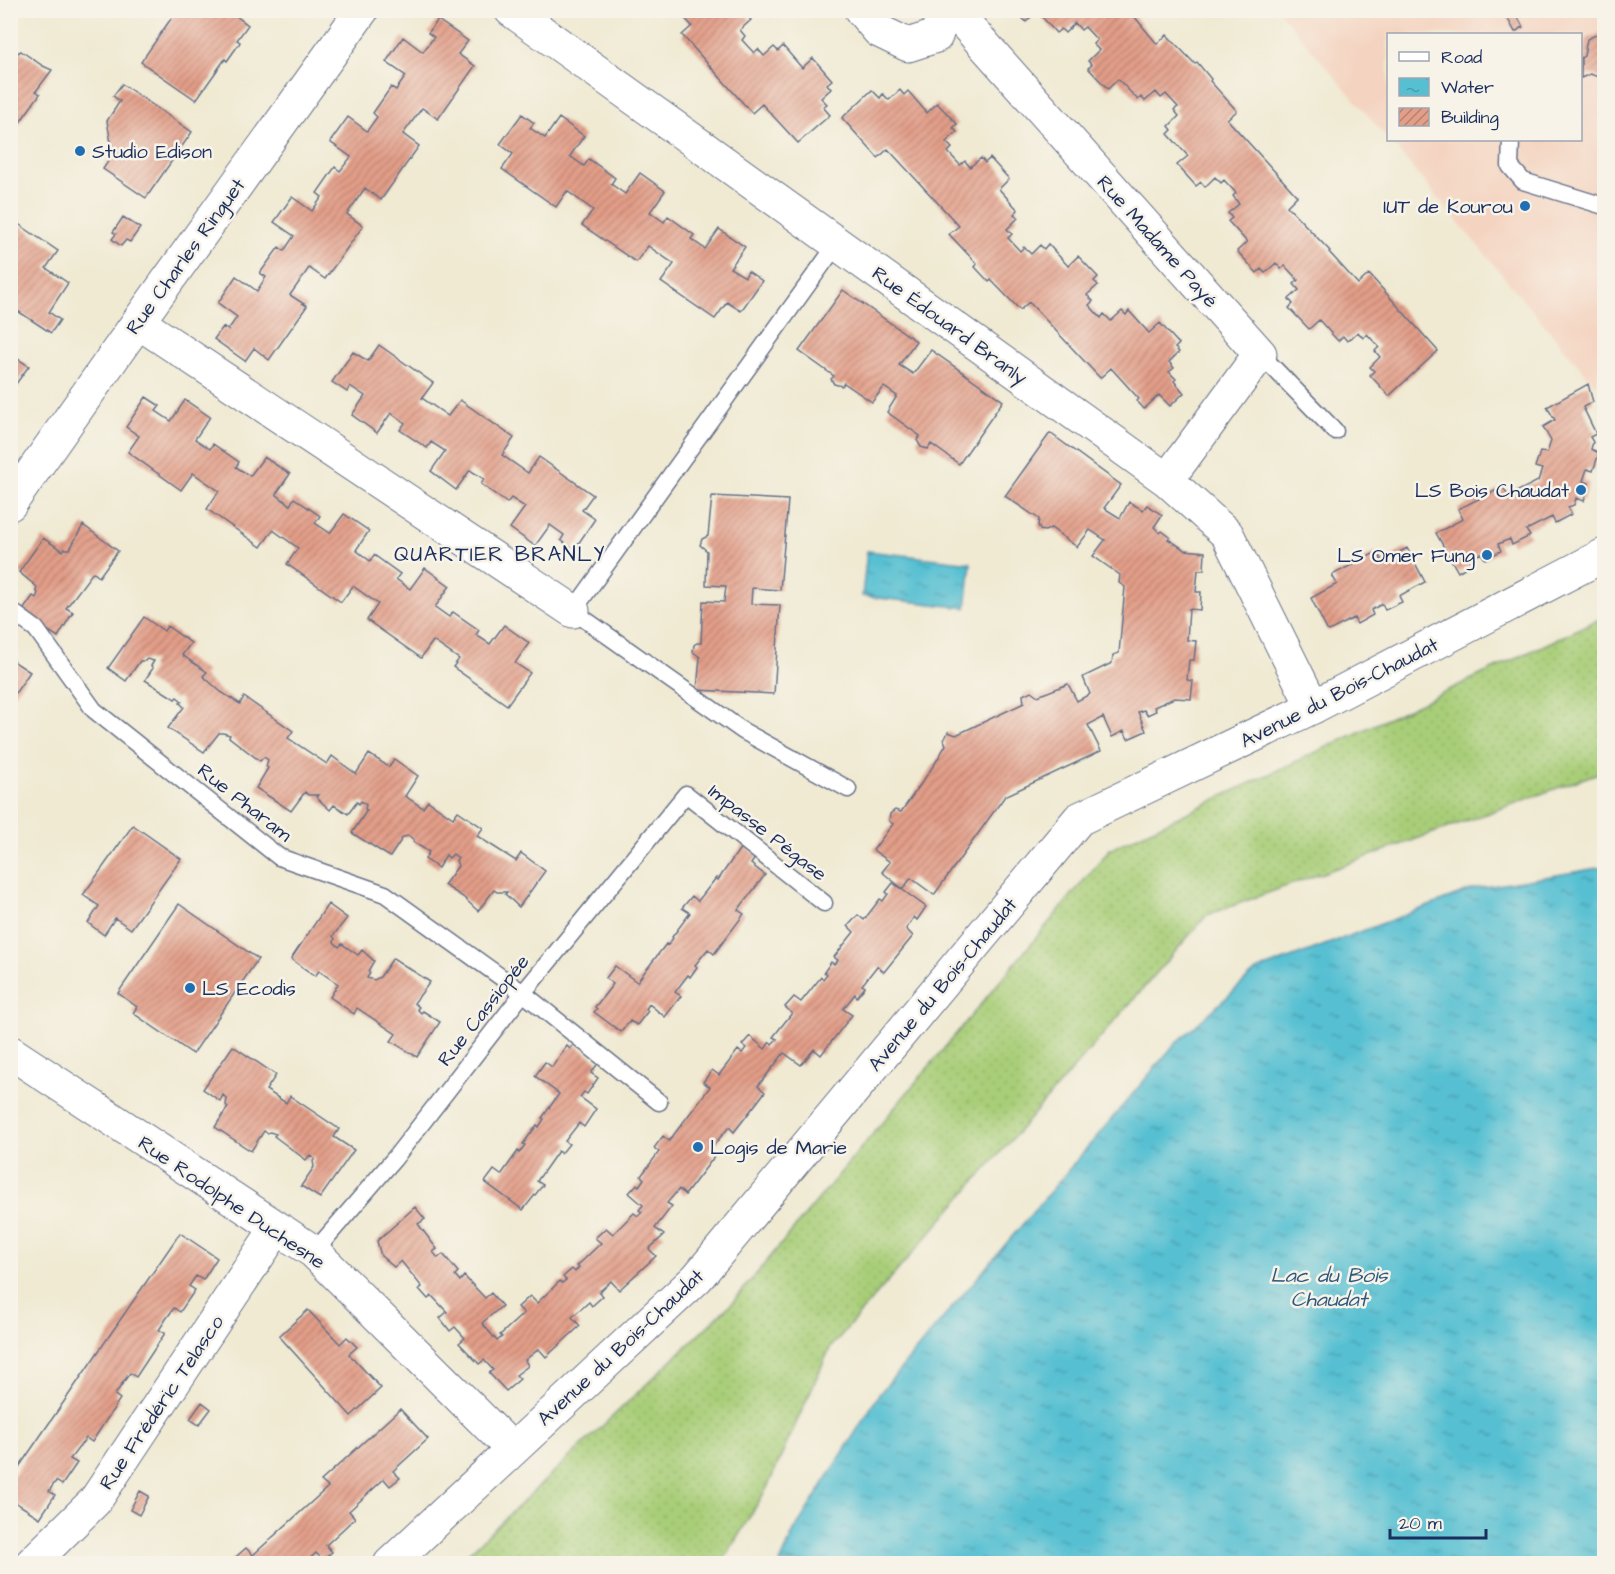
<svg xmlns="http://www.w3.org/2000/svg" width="1615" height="1574" font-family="'Architects Daughter',sans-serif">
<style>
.built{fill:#f4d3c0}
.grass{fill:url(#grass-dots);stroke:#627e6b;stroke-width:1.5}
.water{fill:url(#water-ripples);stroke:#387898;stroke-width:1.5}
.building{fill:url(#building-hatch)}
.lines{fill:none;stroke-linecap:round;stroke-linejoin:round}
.service-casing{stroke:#667087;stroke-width:19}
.minor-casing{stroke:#667087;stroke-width:35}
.tertiary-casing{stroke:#667087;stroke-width:35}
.service{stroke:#fff;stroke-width:16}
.minor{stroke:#fff;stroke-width:33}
.tertiary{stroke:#fff;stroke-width:33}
.poi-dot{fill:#1f6fb2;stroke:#f7f3e8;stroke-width:2}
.labels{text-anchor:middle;stroke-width:5;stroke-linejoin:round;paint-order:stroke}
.poi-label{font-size:20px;fill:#1b2f5e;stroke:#f7f3e8;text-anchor:start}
.street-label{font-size:20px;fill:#1b2f5e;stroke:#f7f3e8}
.neighbourhood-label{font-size:21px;letter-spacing:1.5px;fill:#1b2f5e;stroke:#f7f3e8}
.water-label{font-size:21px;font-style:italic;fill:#2d5a81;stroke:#f7f3e8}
</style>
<defs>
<pattern id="grass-dots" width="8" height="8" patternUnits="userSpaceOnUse" patternTransform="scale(1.5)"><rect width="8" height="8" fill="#a9ce78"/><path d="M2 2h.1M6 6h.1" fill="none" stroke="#91b16a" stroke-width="1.8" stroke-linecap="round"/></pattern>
<pattern id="water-ripples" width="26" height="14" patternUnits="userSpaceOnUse" patternTransform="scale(1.5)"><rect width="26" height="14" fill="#56c0d2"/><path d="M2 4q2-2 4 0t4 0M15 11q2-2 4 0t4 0" fill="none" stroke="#469cae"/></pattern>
<pattern id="building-hatch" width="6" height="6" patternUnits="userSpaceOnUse" patternTransform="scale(1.5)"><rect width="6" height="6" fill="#e39e88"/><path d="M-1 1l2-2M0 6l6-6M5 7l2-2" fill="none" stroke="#b78172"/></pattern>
</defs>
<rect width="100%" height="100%" fill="#f7f3e8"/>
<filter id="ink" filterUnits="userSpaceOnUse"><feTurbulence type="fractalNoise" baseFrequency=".0167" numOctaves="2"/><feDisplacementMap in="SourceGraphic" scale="12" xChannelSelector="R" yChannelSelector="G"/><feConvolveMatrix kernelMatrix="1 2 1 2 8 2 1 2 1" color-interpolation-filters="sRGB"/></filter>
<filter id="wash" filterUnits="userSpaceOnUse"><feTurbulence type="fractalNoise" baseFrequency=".008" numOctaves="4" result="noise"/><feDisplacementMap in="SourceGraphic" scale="24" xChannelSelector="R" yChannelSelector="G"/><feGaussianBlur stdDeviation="1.35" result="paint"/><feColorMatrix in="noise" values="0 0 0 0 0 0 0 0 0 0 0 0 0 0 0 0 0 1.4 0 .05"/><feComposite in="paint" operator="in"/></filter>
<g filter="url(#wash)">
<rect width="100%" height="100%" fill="#f0ead3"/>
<path class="built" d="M1279 11H1604V361L1595 385 1389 140H1580V34H1388V139Z"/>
<path class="grass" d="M1604 617V771L1207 915 830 1348 767 1488 722 1563H458L732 1303 1110 849Z"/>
<path class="water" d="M867 551 971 563 966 608 862 596Z
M1604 867V1563H780L794 1531 880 1393 1174 1045 1256 971 1474 889Z"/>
<g id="blocks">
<path class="building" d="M177 10H228L248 25 237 40 240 42 239 44 227 61 225 59 196 100 141 62Z
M677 10H749L750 12 747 16 751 20 740 30 745 36 742 40 754 53 758 49 764 56 774 47 778 51 783 46 802 68 813 58 832 80 827 84 831 89 821 98 827 104 823 107 830 115 798 143 762 104 752 113 682 35 692 26Z
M1015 10H1129L1157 44 1167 35 1195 64 1197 62 1211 79 1210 81 1237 111 1227 119 1297 196 1287 206 1330 251 1329 252 1358 284 1369 274 1438 351 1389 396 1370 375 1374 371 1370 367 1380 357 1375 351 1379 347 1367 334 1363 338 1358 332 1347 341 1343 336 1338 341 1319 320 1309 329 1289 308 1293 304 1289 299 1299 290 1294 284 1298 280 1285 266 1281 269 1276 263 1265 273 1261 269 1257 273 1237 251 1247 242 1228 221 1232 218 1228 213 1239 204 1233 196 1236 193 1224 180 1221 183 1215 177 1205 187 1201 182 1196 186 1177 165 1188 156 1168 134 1172 130 1169 126 1179 116 1174 110 1178 107 1166 94 1161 98 1156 92 1145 101 1141 97 1138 100 1118 79 1108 89 1088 68 1092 65 1088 61 1099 50 1093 44 1097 40 1085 27 1081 30 1075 23 1065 33 1061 29 1056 33 1037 11 1026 22Z
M1503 10H1514L1523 27 1515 32Z
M438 20 468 41 458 54 475 66 438 119 422 108 403 134 419 146 381 200 365 188 347 214 363 226 325 279 309 268 290 295 307 306 269 360 254 348 245 361 214 339 223 327 228 330 237 317 218 303 236 276 257 291 266 277 260 273 279 247 284 251 294 236 274 222 292 197 312 211 322 197 317 193 335 167 340 171 351 157 330 142 348 117 367 131 377 117 373 113 391 87 396 90 406 76 386 62 403 37 423 52 434 37 428 33Z
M1604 31V79L1590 74 1581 78V58L1584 56 1587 39Z
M21 51 43 66 52 70 36 91 40 94 16 128 10 125V57Z
M122 84 192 132 146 198 103 169 113 154 107 121 120 101 113 96Z
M872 90 880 98 883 94 889 100 900 90 904 95 908 91 927 113 937 103 957 124 953 128 957 132 946 142 952 148 948 152 960 165 965 161 970 167 981 158 985 163 990 158 1009 179 999 189 1018 210 1014 214 1018 218 1007 229 1012 234 1008 238 1020 251 1024 247 1031 254 1040 245 1044 249 1048 244 1068 266 1078 256 1098 277 1094 281 1098 285 1087 295 1093 301 1089 305 1101 318 1104 314 1111 321 1122 311 1126 315 1129 311 1149 333 1160 323 1179 344 1175 348 1179 352 1169 362 1174 368 1169 372 1176 379 1174 381 1184 393 1170 406 1159 395 1144 409 1137 401 1139 399 1111 368 1100 378 1029 302 1020 310 991 280 989 282 975 267 977 264 949 234 959 226 888 149 878 158 842 118Z
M522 114 534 123 530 128 545 138 559 118 584 136 570 156 584 166 589 159 615 178 611 184 625 194 640 173 665 191 650 212 664 222 668 216 694 235 691 239 705 249 719 229 745 247 730 268 745 277 748 271 762 281 741 311 727 302 715 319 661 282 674 264 648 246 636 262 582 225 593 210 567 191 556 207 502 169 513 154 500 144Z
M123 217 140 228 130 242 126 240 121 246 112 239 116 234 113 232Z
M14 221 58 251 46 268 68 283 49 312 60 320 51 333 10 306V227Z
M843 290 916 341 899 365 913 374 931 350 1003 401 959 464 931 444 928 449 921 447 917 440 920 436 887 412 897 396 884 387 872 402 844 383 842 386 834 384 831 379 834 376 799 351Z
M379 345 433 383 422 398 448 416 460 400 514 438 502 455 528 473 539 457 593 495 582 510 595 519 574 550 561 540 564 535 550 525 535 546 510 528 525 507 511 498 507 503 481 484 484 479 470 470 456 490 431 471 445 451 431 442 427 448 400 430 405 423 391 413 377 433 352 415 365 396 350 386 347 392 332 382 353 352 368 361Z
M10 354 29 366 10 392Z
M1588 384 1593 402 1583 407 1596 434 1590 437 1593 442 1591 449 1599 453 1593 471 1587 469 1583 481 1589 483 1584 501 1576 498 1574 505 1568 507 1572 514 1555 523 1552 517 1526 530 1530 536 1512 545 1510 539 1498 544 1501 551 1485 559 1481 553 1471 559 1473 563 1458 572 1436 533 1463 519 1458 509 1503 487 1508 496 1538 481 1542 469 1535 467 1540 452 1547 453 1551 441 1543 427 1555 420 1547 407Z
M146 397 160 406 156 411 171 421 185 400 210 417 195 439 210 449 213 444 239 462 236 467 250 476 264 457 290 474 276 494 290 505 294 498 320 516 315 523 330 533 344 514 369 531 356 550 370 561 374 555 400 574 396 579 410 589 425 568 450 586 435 607 449 617 453 612 479 630 476 635 490 644 504 625 529 643 515 663 530 673 507 705 453 667 459 659 433 641 421 658 367 620 378 604 353 586 341 602 287 564 298 548 273 530 261 547 207 509 219 491 193 473 181 490 128 452 139 436 126 427Z
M1050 433 1121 485 1104 508 1120 518 1129 502 1143 510 1147 505 1162 515 1154 527 1160 533 1162 531 1170 537 1168 539 1185 550 1205 552 1204 570H1198L1196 592H1201L1200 610 1189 609 1187 640 1196 641 1194 660H1189L1187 680 1193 681 1191 699 1174 698 1154 707 1156 711 1147 715 1144 710 1138 712 1146 731 1128 739 1124 731 1112 737 1103 717 1088 725 1101 751 1005 796 934 895 911 878 903 889 882 872 890 862 873 850 893 824 889 821 890 814 895 810 901 812 934 765 946 745 944 740 948 732 956 735 1024 703 1023 695 1031 691 1038 696 1068 684 1077 701 1090 694 1083 677 1112 663 1113 655 1119 653 1125 587 1119 583 1120 575 1093 556 1105 540 1090 530 1077 547 1051 528 1045 531 1040 530 1038 525 1039 519 1005 496Z
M712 496 788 500 780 590 752 588 751 604 780 605 774 694 697 690 700 657 693 652 694 645 697 643H701L703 601 724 602 726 586 706 585 707 551 700 545 702 539 708 536Z
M83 525 118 551 99 577 93 572 66 608 73 612 58 637 21 613 33 596 36 598 38 593 36 591 37 587 19 572 43 538 63 551 64 549H70Z
M1407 548 1425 582 1399 596 1402 602 1385 610 1382 604 1371 610 1373 615 1357 624 1354 618 1329 631 1327 630 1311 598 1337 584 1332 575 1377 552 1382 561Z
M144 617 164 631 167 626 191 643 182 655 207 672 203 676 221 692 240 704 244 697 293 731 288 738 327 764 332 756 356 774 369 754 389 767 394 759 418 776 405 796 423 808 428 801 453 818 458 811 483 828 477 836 516 861 521 853 545 871 519 907 505 894 507 892H497L494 890 478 911 463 897 444 885 458 866 456 860 458 858 453 854 449 858 446 855 438 868 425 859 429 852 413 842 414 840 409 836 403 837 390 857 352 833 367 810 365 809 366 805 361 801 359 804 357 802 348 814 334 805 330 810 316 797 318 795H308L305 792 291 811 256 788 268 768 266 766 268 760 264 757 260 761 229 737 230 735 223 733H219L204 752 168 728 184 707 180 703 182 701 177 697 175 699 145 680 153 668 151 666 154 661 147 659 145 661H140L126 681 108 668Z
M10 659 30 672 14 695 10 693Z
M133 825 181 859 131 929 115 918 104 935 88 923 99 906 83 895Z
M743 844 757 855 751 864 765 875 738 910 744 914 714 954 708 949 695 965 697 967 690 977 688 975 675 992 681 996 665 1017 649 1004 646 1009 648 1011 637 1025 630 1021 621 1032 594 1012 597 1009 595 1007 613 984 606 978 615 966 637 982 666 944 668 945 673 938 672 937 690 913 682 908 692 896 698 901 716 878 718 880Z
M893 883 926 907 917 920 914 917 906 929 913 936 884 972 877 966 862 985 865 987 857 997 855 994 843 1009 852 1015 821 1055 814 1049 801 1065 784 1053 758 1086 765 1092 734 1132 729 1127 708 1152 714 1157 685 1195 679 1189 667 1203 672 1206 655 1228 664 1235 649 1249 656 1256 619 1290 611 1281 599 1292 603 1296 592 1306 589 1302 572 1317 580 1326 546 1357 539 1349 525 1360 528 1366 516 1375 520 1379 506 1391 489 1373 493 1370 484 1360 479 1364 459 1343 465 1338 455 1327 450 1331 440 1318 447 1312 432 1296 428 1299 419 1289 422 1287 401 1261 394 1267 381 1256 377 1241 415 1207 425 1219 418 1224 437 1249 433 1252 438 1258 443 1254 458 1272 455 1275 460 1281 464 1276 485 1298 491 1293 502 1306 482 1323 497 1341 502 1337 500 1335 524 1313 518 1307 530 1296 537 1303 560 1281 562 1283 566 1280 563 1277 572 1269 575 1272 579 1267 577 1266 601 1243 595 1238 606 1228 613 1234 634 1213 638 1216 642 1212 639 1210 643 1205 629 1193 637 1184 639 1186 644 1179 641 1176 659 1152 654 1148 663 1136 669 1141 710 1087 703 1082 712 1070 719 1075 738 1050 742 1053 746 1048 742 1045 750 1036 765 1049 770 1042 772 1044 777 1039 773 1037 792 1013 785 1007 794 997 801 1002 821 977 823 979 827 974 824 972 831 962 834 964 838 960 834 957 854 932 848 926 858 915 864 920 880 899 883 901 888 894 886 892Z
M179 904 258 959 193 1054 133 1013 137 1007 118 993Z
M328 904 347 918 333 936 335 939 334 942 339 947 342 944 358 955 362 950 374 961 368 971 370 973 367 978 374 980 380 977 393 958 430 982 414 1003 419 1007 417 1009 421 1013 423 1011 440 1022 417 1057 391 1041 396 1034 357 1008 354 1014 330 997 338 984 319 971 315 976 291 959Z
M574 1044 599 1062 591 1073 598 1078 587 1094 584 1092 580 1097 596 1109 584 1127 579 1123 565 1141 569 1144 561 1154 558 1151 537 1181 543 1185 523 1210 485 1182 494 1170 501 1175 518 1151 519 1153 525 1145 523 1144 537 1125 539 1127 544 1119 542 1118 559 1094 535 1076 545 1062 552 1067 567 1046 570 1049Z
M233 1046 276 1075 266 1090 286 1103 290 1096 339 1129 334 1137 354 1150 320 1198 301 1186 314 1167 313 1161 315 1159 310 1155 306 1160 274 1136 276 1134 270 1132 267 1133 264 1131 251 1151 215 1127 228 1107 226 1105 227 1099 223 1095 220 1101 203 1089Z
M180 1233 217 1258 203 1280 196 1276 189 1286 195 1290 180 1312 174 1308 166 1319 159 1330 165 1333 136 1377 130 1373 122 1384 115 1395 120 1399 92 1442 86 1438 70 1459 77 1463 62 1485 56 1481 49 1491 55 1495 40 1518 10 1499V1480Z
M308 1310 340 1344 347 1337 357 1347 349 1354 381 1388 351 1416 279 1336Z
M202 1402 211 1409 199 1425 190 1419Z
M400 1409 428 1439 393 1471 400 1478 390 1486 384 1479 349 1511 355 1518 326 1545 332 1552 323 1560 316 1553 305 1563H229L246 1548 253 1555 328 1487 321 1481Z
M140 1491 149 1496 139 1515 130 1510Z"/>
</g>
</g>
<g filter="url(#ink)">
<use href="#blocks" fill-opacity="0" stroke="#667087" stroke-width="1.5"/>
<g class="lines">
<g class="service-casing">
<path id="service" d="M1511 140 1510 166 1523 181 1604 206
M837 244 573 611 743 731 848 789
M1260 354 1335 431
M10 610 36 629 94 710 279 857 385 894 523 993 659 1102
M314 1252 394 1159 523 993 686 794 824 903"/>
</g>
<g class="minor-casing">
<path id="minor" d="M511 10 1167 480 1227 534 1313 707
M861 10 879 31 908 45 936 36 945 10
M953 10 1260 354 1167 480
M138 322 573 611
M10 504 138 322 362 10
M10 1052 314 1252 512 1449
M31 1564 95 1501 276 1229"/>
</g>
<g class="tertiary-casing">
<path id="tertiary" d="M390 1564 697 1278 1079 819 1313 707 1604 555"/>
</g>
<use href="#service" class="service"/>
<use href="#minor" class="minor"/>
<use href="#tertiary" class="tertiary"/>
</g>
</g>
<g class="poi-dot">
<circle cx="80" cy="151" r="6"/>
<circle cx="1525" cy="206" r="6"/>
<circle cx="1581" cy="490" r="6"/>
<circle cx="1487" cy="555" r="6"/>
<circle cx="190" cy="988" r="6"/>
<circle cx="698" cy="1147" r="6"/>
</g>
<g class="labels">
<g class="poi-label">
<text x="92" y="158">Studio Edison</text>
<text x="1513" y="213" text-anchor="end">IUT de Kourou</text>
<text x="1569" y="497" text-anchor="end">LS Bois Chaudat</text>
<text x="1475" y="562" text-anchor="end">LS Omer Fung</text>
<text x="202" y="995">LS Ecodis</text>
<text x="710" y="1154">Logis de Marie</text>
</g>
<g class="street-label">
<text transform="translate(1158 241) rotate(48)" y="7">Rue Madame Payé</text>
<text transform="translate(185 256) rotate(-54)" y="7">Rue Charles Ringuet</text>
<text transform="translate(950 325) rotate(36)" y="7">Rue Édouard Branly</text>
<text transform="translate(1339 692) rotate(-27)" y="7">Avenue du Bois-Chaudat</text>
<text transform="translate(245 802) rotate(38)" y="7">Rue Pharam</text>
<text transform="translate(768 832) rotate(38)" y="7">Impasse Pégase</text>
<text transform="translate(942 984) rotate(-50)" y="7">Avenue du Bois-Chaudat</text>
<text transform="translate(483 1010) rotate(-52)" y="7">Rue Cassiopée</text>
<text transform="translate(232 1202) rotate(34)" y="7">Rue Rodolphe Duchesne</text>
<text transform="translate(620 1347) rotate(-43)" y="7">Avenue du Bois-Chaudat</text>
<text transform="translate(161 1402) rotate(-56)" y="7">Rue Frédéric Telasco</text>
</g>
<g class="neighbourhood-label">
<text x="500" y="561">QUARTIER BRANLY</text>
</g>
<g class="water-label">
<text x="1329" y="1282">Lac du Bois<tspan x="1329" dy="24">Chaudat</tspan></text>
</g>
</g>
<rect width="1615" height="1574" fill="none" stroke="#f7f3e8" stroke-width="36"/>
<rect x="1387" y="33" width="195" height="108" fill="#f7f3e8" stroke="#9fa5b1" stroke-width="1.5"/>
<rect x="1399" y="52" width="30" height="9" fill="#ffffff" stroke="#9fa5b1" stroke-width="1.5"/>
<text x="1441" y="63" font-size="18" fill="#1b2f5e">Road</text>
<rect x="1399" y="78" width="30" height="18" fill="url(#water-ripples)" stroke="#9fa5b1" stroke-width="1.5"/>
<text x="1441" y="93" font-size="18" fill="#1b2f5e">Water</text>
<rect x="1399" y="108" width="30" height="18" fill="url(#building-hatch)" stroke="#9fa5b1" stroke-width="1.5"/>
<text x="1441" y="123" font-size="18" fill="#1b2f5e">Building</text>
<path d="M1390 1529v9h96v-9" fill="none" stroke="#1b2f5e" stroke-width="3"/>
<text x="1399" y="1529" font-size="18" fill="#1b2f5e" stroke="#f7f3e8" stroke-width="4.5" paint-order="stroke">20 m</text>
</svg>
